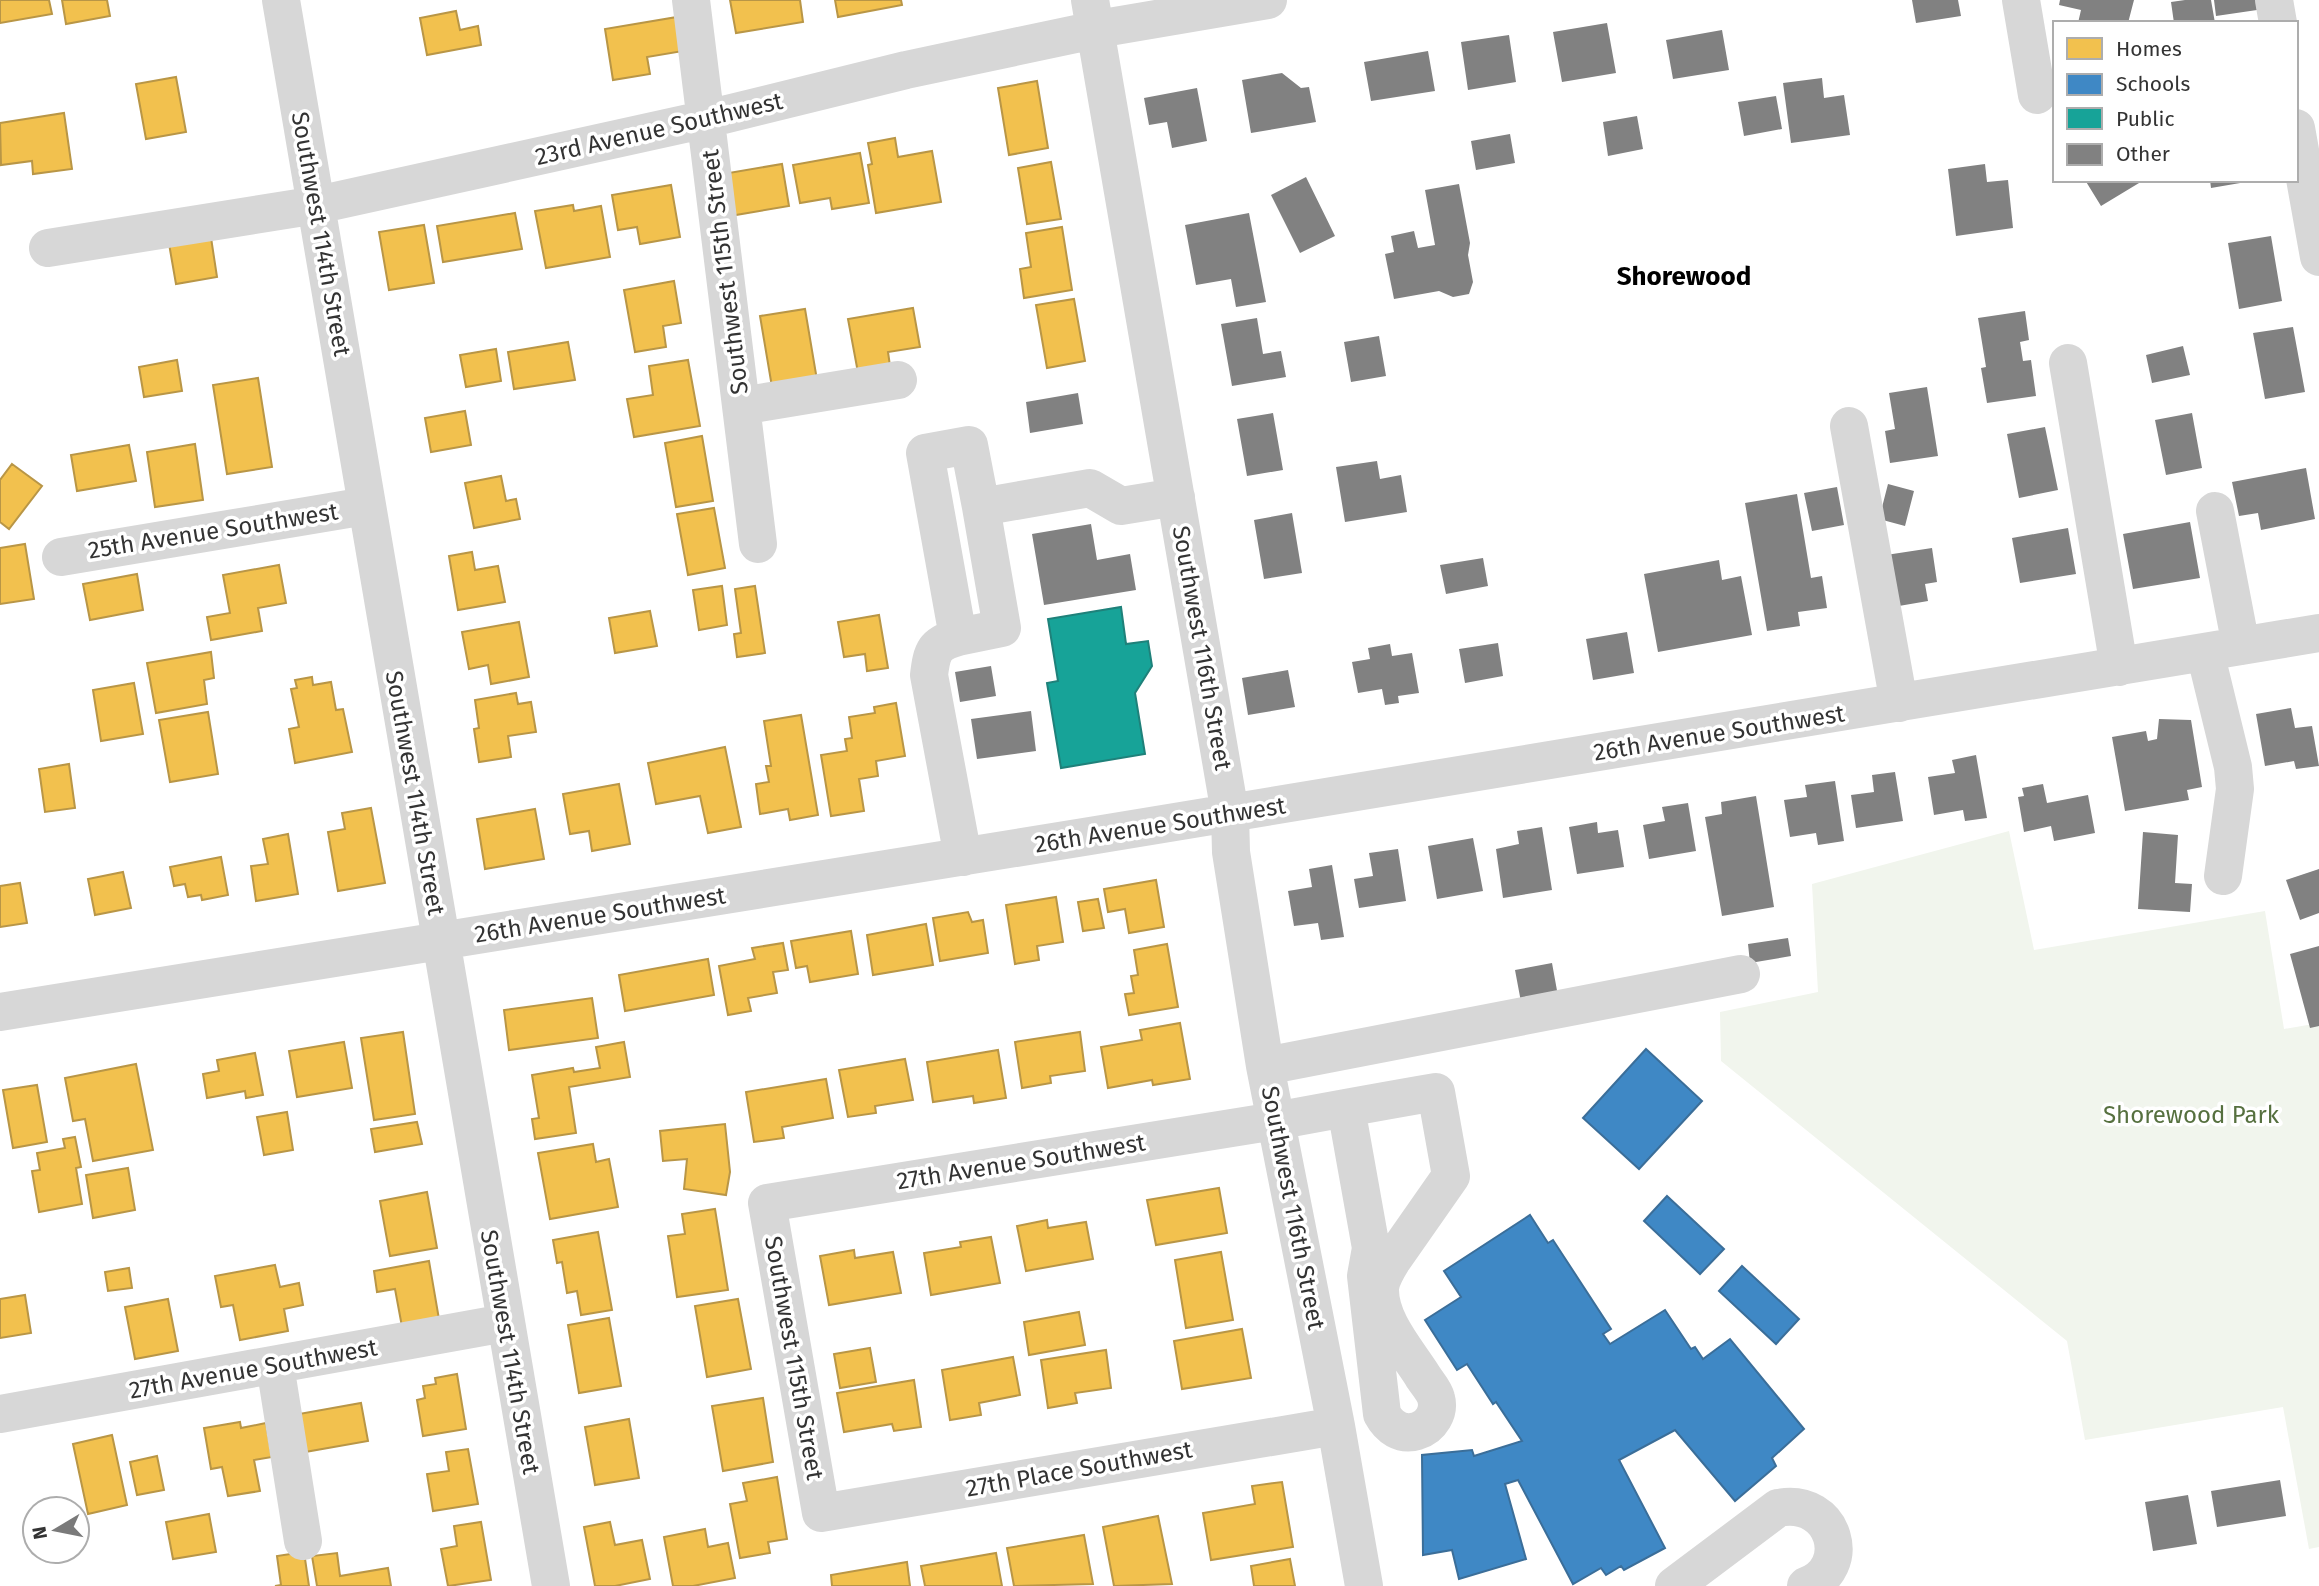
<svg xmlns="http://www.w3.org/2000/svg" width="2319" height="1586" font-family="'Fira Sans',sans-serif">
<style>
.green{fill:#f1f5ed}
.homes{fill:#f2c14e;stroke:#b99646;stroke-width:2}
.schools{fill:#3f88c5;stroke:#3b6e99;stroke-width:2}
.public{fill:#17a398;stroke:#1f817a;stroke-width:2}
.building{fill:#818181}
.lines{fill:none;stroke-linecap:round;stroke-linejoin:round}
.minor{stroke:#d7d7d7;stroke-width:38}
.labels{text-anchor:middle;stroke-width:7;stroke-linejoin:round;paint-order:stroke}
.street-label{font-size:24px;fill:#333;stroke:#fff}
.park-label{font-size:24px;fill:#56703f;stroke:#fff}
.neighbourhood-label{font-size:26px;font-weight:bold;fill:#000;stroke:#fff}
</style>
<rect width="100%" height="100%" fill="#fff"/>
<path class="green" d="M2009 831 2034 950 2265 911 2284 1029 2319 1023V1547L2309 1549 2283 1407 2085 1440 2067 1341 1721 1061 1720 1012 1818 992 1812 884Z"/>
<path class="homes" d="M0 0H49L52 14 0 23Z
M62 0H107L110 16 66 24Z
M730 0H800L803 22 736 33Z
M835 0H901L902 5 838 17Z
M456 11 460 30 478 26 481 45 427 55 420 18Z
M677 17 683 51 647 57 650 74 613 80 605 29Z
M176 77 186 132 146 139 136 84Z
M1037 81 1048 148 1009 155 998 88Z
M64 113 72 169 33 174 32 161 1 165 0 123Z
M895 138 898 157 932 151 941 202 876 213 868 165 872 164 868 143Z
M860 153 869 203 832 209 830 198 800 203 793 165Z
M1051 162 1061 219 1027 224 1018 168Z
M782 164 789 206 724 217 717 175Z
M671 185 680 237 640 244 637 227 618 230 612 195Z
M573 205 574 211 601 206 610 257 546 268 535 211Z
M515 213 522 249 443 262 437 226Z
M424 225 434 283 389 290 379 232Z
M1062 227 1072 290 1024 298 1020 269 1031 267 1026 233Z
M210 231 217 277 176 284 168 238Z
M674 281 681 323 663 326 666 347 635 352 624 290Z
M1074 299 1085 361 1047 368 1036 305Z
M913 308 920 347 888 352 891 373 859 378 848 319Z
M805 309 817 380 772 387 760 316Z
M568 342 575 380 514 389 508 352Z
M496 349 501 381 466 387 460 355Z
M177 360 182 391 144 397 139 367Z
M688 360 700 426 634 437 627 399 653 395 649 366Z
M258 378 272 467 227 474 213 385Z
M465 411 471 445 431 452 425 418Z
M702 436 713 501 676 507 665 443Z
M195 444 203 500 155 507 147 452Z
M129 445 136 481 77 491 71 455Z
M12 464 42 486 9 529 0 522V480Z
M501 476 506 501 516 499 520 519 474 528 465 483Z
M714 508 725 568 688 575 677 514Z
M25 544 34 599 0 604V548Z
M472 552 475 570 498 566 505 602 458 610 449 556Z
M279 565 286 603 258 608 262 631 211 640 207 617 230 613 223 575Z
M137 574 143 610 90 620 83 584Z
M722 586 727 625 699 630 693 590Z
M755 586 765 653 737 657 734 634 741 633 735 589Z
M650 611 657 646 615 653 609 618Z
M879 615 888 668 867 671 865 654 844 657 838 622Z
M519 622 529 677 491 684 488 665 469 669 462 632Z
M211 652 214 678 204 680 207 704 156 713 147 663Z
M312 677 313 685 331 682 336 710 343 709 352 752 295 763 289 729 299 727 291 689 297 688 295 680Z
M134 683 143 734 101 741 93 690Z
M516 693 518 704 531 702 536 732 508 736 511 757 479 762 474 729 479 728 475 700Z
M896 703 905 756 876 761 878 776 859 779 864 811 831 816 821 755 847 751 845 739 852 738 849 717 875 713 874 707Z
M208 712 218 774 170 782 159 720Z
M801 715 818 815 790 820 788 809 760 814 756 784 769 782 766 766H771L764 721Z
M725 747 741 827 708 833 700 796 656 804 648 763Z
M69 764 75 808 45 812 39 769Z
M619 784 630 844 592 851 589 831 570 834 563 794Z
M371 808 385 883 338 891 328 832 345 829 342 813Z
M535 809 544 859 485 869 477 819Z
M288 834 298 894 256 901 251 866 268 864 263 839Z
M221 857 228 895 202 900 201 895 188 897 185 884 174 886 170 867Z
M123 872 131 908 95 915 88 879Z
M1156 880 1164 927 1129 933 1125 909 1108 912 1104 889Z
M20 883 27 923 0 927V886Z
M1056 897 1063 942 1037 946 1039 960 1015 964 1006 905Z
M1098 899 1104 928 1083 931 1078 902Z
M968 912 972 922 983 920 988 953 940 961 933 918Z
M926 924 933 965 873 975 867 935Z
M851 931 858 974 810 982 807 966 796 968 791 941Z
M783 943 788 970 773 972 777 993 748 998 751 1011 728 1015 719 966 755 959 752 948Z
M1167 944 1178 1007 1129 1015 1125 994 1134 993 1131 976 1138 975 1134 950Z
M708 959 714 995 625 1011 619 975Z
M592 998 598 1038 509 1050 504 1010Z
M1180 1023 1190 1079 1153 1085 1152 1080 1108 1088 1101 1047 1142 1040 1140 1030Z
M403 1032 415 1114 374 1120 361 1038Z
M1080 1032 1085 1071 1050 1076 1051 1083 1022 1088 1015 1042Z
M344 1042 352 1088 297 1097 289 1051Z
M624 1042 630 1077 569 1087 576 1133 535 1139 532 1119 539 1118 532 1075 573 1068 574 1072 600 1068 596 1047Z
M998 1050 1006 1098 974 1103 973 1096 933 1102 927 1062Z
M255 1053 263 1095 246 1098 245 1091 207 1098 203 1074 219 1071 217 1060Z
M905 1059 913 1100 875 1106 876 1113 848 1117 839 1070Z
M136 1064 153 1150 93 1161 85 1119 73 1121 65 1078Z
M826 1079 833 1118 782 1127 784 1138 754 1142 746 1092Z
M37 1085 47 1142 13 1148 3 1090Z
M287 1112 293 1150 264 1155 257 1117Z
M417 1122 422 1144 375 1152 371 1129Z
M725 1124 730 1172 726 1195 684 1189 687 1159 663 1161 660 1131Z
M75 1137 81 1167 76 1168 82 1204 39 1212 32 1171 40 1170 37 1153 65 1148 63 1139Z
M593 1144 596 1162 609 1159 618 1207 550 1219 538 1153Z
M128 1168 135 1210 93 1218 86 1175Z
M1219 1188 1227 1233 1156 1245 1147 1200Z
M427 1192 437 1248 390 1256 380 1201Z
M715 1209 728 1290 677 1297 668 1236 685 1234 682 1214Z
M1047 1220 1048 1228 1086 1222 1093 1259 1026 1271 1017 1226Z
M598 1232 612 1310 581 1315 577 1291 567 1293 562 1262 557 1263 553 1240Z
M991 1237 1000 1283 931 1295 924 1253 961 1247 960 1242Z
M854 1250 855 1258 893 1252 901 1293 829 1305 820 1256Z
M1221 1252 1233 1320 1186 1328 1175 1260Z
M429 1261 440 1325 403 1332 395 1289 377 1292 374 1271Z
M275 1265 280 1287 299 1283 303 1305 284 1309 288 1331 240 1340 233 1305 221 1307 215 1276Z
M129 1268 132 1288 108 1291 105 1272Z
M25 1295 31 1333 0 1338V1299Z
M168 1299 178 1351 135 1359 125 1307Z
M738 1299 751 1369 707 1377 695 1306Z
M1079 1312 1085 1345 1029 1355 1024 1322Z
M609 1318 621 1386 579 1393 568 1325Z
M1242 1329 1251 1378 1182 1389 1174 1341Z
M870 1348 876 1382 840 1388 834 1354Z
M1106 1350 1111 1388 1075 1393 1077 1403 1048 1408 1041 1360Z
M1013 1357 1020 1395 979 1403 981 1415 950 1420 942 1370Z
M457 1374 466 1429 423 1436 417 1400 425 1398 423 1386 436 1384 435 1378Z
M914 1380 921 1427 894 1431 892 1424 844 1432 837 1393Z
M763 1398 773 1462 723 1471 712 1406Z
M361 1403 368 1441 305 1452 299 1414Z
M629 1419 639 1478 595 1485 585 1427Z
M240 1422 241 1428 266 1423 272 1457 254 1460 260 1491 228 1496 222 1467 211 1469 204 1428Z
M112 1435 127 1505 88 1514 73 1444Z
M468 1449 478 1504 433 1511 427 1474 449 1471 446 1452Z
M157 1456 164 1490 137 1495 130 1462Z
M777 1477 787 1539 768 1542 770 1553 740 1558 730 1504 747 1501 743 1483Z
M1282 1482 1293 1547 1211 1560 1203 1513 1255 1504 1252 1486Z
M209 1514 216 1552 173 1559 166 1522Z
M1158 1516 1172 1584 1114 1586 1103 1527Z
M481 1522 491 1580 448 1586 441 1549 457 1546 454 1526Z
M610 1522 615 1545 642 1540 650 1579 615 1586H595L584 1527Z
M705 1529 708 1547 728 1543 735 1578 693 1586H673L664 1537Z
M1084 1535 1093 1584 1014 1586 1007 1548Z
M304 1552 309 1586H275L281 1585 277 1556Z
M337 1553 340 1576 388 1568 391 1586H317L312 1556Z
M996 1553 1002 1586H925L921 1566Z
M1290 1559 1295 1586H1254L1251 1566Z
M907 1562 910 1586H832L831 1575Z"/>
<path class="schools" d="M1646 1049 1702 1101 1639 1169 1583 1118Z
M1667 1196 1724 1249 1700 1274 1644 1221Z
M1530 1215 1548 1243 1553 1240 1611 1329 1603 1334 1610 1344 1665 1310 1691 1349 1695 1347 1703 1359 1730 1339 1804 1429 1772 1458 1776 1466 1735 1501 1675 1430 1619 1460 1665 1548 1624 1570 1621 1566 1606 1575 1601 1568 1573 1584 1518 1480 1505 1484 1526 1559 1459 1579 1452 1550 1423 1555 1422 1455 1472 1450 1474 1456 1522 1441 1496 1402 1493 1404 1467 1364 1457 1370 1425 1320 1461 1297 1444 1271Z
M1742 1266 1799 1319 1776 1344 1719 1291Z"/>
<path class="public" d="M1121 607 1126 644 1148 641 1152 666 1135 693 1145 754 1061 768 1047 683 1058 681 1048 619Z"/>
<path class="building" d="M1912 0H1958L1961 16 1916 23Z
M2060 0H2134L2128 23H2078L2081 10 2059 5Z
M2185 0H2211L2215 23H2174L2171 2Z
M2214 0H2256L2257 10 2216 16Z
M1607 23 1616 73 1562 82 1553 32Z
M1722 30 1729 70 1673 79 1666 40Z
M1509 35 1516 82 1468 90 1461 42Z
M1428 51 1435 91 1371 101 1364 62Z
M1282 73 1301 88 1309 87 1316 122 1251 133 1242 80Z
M1822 78 1824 98 1844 95 1850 135 1791 143 1783 83Z
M1197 88 1207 141 1172 148 1167 122 1149 125 1144 98Z
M1776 96 1782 129 1744 136 1738 102Z
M1637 116 1643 149 1608 156 1603 122Z
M1510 134 1515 163 1476 170 1471 141Z
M1985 164 1987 182 2008 180 2013 228 1956 236 1948 169Z
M1306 177 1335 236 1300 253 1271 195Z
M2085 180H2144L2101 206Z
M2210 180H2246V182L2211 188Z
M1459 184 1470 243 1468 255 1473 282 1469 294 1453 297 1439 291 1394 299 1385 254 1394 252 1391 236 1414 231 1418 248 1435 245 1425 190Z
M1249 213 1266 302 1236 307 1231 279 1196 285 1185 225Z
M2271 236 2282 301 2239 309 2228 243Z
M2025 311 2029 340 2020 342 2023 361 2031 360 2036 396 1987 403 1981 368 1986 367 1978 318Z
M1257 318 1263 354 1281 351 1286 377 1232 386 1221 324Z
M2293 327 2305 392 2265 399 2253 333Z
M1379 336 1386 376 1351 382 1344 342Z
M2183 346 2190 375 2152 383 2146 355Z
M1927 387 1938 456 1890 463 1885 431 1895 429 1889 393Z
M1078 393 1083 424 1030 433 1026 402Z
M1273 413 1283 470 1247 476 1237 419Z
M2192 413 2202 468 2166 475 2155 420Z
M2045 427 2058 490 2019 498 2007 434Z
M1377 461 1380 479 1401 475 1407 512 1345 522 1336 467Z
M2306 468 2315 519 2261 530 2258 513 2239 516 2232 482Z
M1888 484 1914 491 1905 526 1879 519Z
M1837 487 1844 525 1812 531 1804 493Z
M1797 494 1811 578 1822 576 1827 608 1798 612 1800 626 1767 631 1745 503Z
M1292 513 1302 573 1264 579 1254 520Z
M2190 522 2200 578 2133 589 2123 534Z
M1091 524 1097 560 1130 554 1136 590 1044 605 1032 534Z
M2068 528 2076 574 2020 583 2012 538Z
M1932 548 1937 582 1925 584 1928 601 1893 607 1886 555Z
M1483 558 1488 586 1446 594 1440 565Z
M1719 560 1722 580 1741 576 1752 635 1658 652 1644 574Z
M1627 632 1634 673 1593 680 1586 639Z
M1498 643 1503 676 1465 683 1459 649Z
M1390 644 1392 656 1412 653 1419 693 1398 696 1399 703 1385 705 1382 689 1358 693 1352 662 1370 659 1368 648Z
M991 666 996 696 960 702 955 672Z
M1288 670 1295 707 1248 715 1242 678Z
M2291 708 2295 728 2312 726 2319 766 2296 769 2294 761 2265 766 2256 714Z
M1031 711 1036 751 977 759 971 719Z
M2159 719 2191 720 2202 787 2187 790 2189 800 2125 811 2112 737 2146 731 2148 741 2157 739Z
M1976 755 1987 818 1965 821 1963 810 1934 815 1928 777 1955 773 1952 760Z
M1895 772 1903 821 1856 828 1851 795 1874 792 1872 775Z
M1835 781 1844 841 1818 845 1816 833 1790 837 1784 800 1807 797 1805 785Z
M2043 784 2047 803 2088 795 2095 833 2054 841 2051 826 2024 832 2018 797 2024 796 2022 788Z
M1756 796 1774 907 1722 916 1705 817 1722 814 1721 802Z
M1688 803 1696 851 1649 859 1643 825 1665 821 1662 807Z
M1597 822 1598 833 1618 830 1624 867 1577 874 1569 827Z
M1542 827 1552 890 1503 898 1496 849 1519 844 1517 831Z
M2143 832 2178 835 2175 883 2192 884 2190 912 2138 909Z
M1473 838 1483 891 1437 899 1428 846Z
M1398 849 1406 901 1359 908 1354 879 1373 876 1369 853Z
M1332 865 1344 937 1321 940 1318 923 1294 926 1288 891 1312 887 1309 869Z
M2319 869V913L2300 920 2286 880Z
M1788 938 1791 956 1750 963 1748 944Z
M2319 946V1026L2310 1028 2290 954Z
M1552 963 1558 996 1521 1002 1515 970Z
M2280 1480 2286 1516 2217 1527 2211 1491Z
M2188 1495 2197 1544 2153 1551 2145 1502Z"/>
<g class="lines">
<path class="minor" d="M281 0 551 1586
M691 0 758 544
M1090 0 1230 813 1231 852 1265 1066 1336 1426 1364 1586
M2021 0 2037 95
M2274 0 2278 23
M2296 128 2319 257
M48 248 317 205 707 119 906 70 1109 27 1268 0
M2068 363 2119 667
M741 406 898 380
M1849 426 1899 703
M2215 511 2241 646
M61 557 366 506
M958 637 1002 628 981 507
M2205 652 2233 767 2235 789 2223 876
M963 857 929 675C932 651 934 644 958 637L925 453 969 445 981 507 1090 488 1121 506 1176 497
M0 1012 1090 836 2319 633
M1265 1066 1741 974
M275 1365 303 1541
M0 1414 505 1323
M1336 1426 821 1513 767 1203 1275 1121C1329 1111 1383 1101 1436 1092L1451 1176 1393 1259C1388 1267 1381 1278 1380 1288 1379 1320 1406 1350 1422 1375 1426 1382 1434 1390 1436 1398 1440 1412 1431 1427 1417 1431 1401 1436 1389 1427 1382 1414L1366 1276 1371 1248 1346 1108
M1674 1586 1778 1508C1836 1497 1854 1569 1806 1586"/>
</g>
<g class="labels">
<g class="street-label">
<text transform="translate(659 129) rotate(-13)" y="8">23rd Avenue Southwest</text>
<text transform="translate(321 234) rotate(80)" y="8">Southwest 114th Street</text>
<text transform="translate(725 272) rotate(-97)" y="8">Southwest 115th Street</text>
<text transform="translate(213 531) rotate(-9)" y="8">25th Avenue Southwest</text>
<text transform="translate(1202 648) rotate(80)" y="8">Southwest 116th Street</text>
<text transform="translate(1719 733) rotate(-9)" y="8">26th Avenue Southwest</text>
<text transform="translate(415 793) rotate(80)" y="8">Southwest 114th Street</text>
<text transform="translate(1160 825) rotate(-9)" y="8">26th Avenue Southwest</text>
<text transform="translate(600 915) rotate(-9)" y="8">26th Avenue Southwest</text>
<text transform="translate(1021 1162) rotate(-9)" y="8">27th Avenue Southwest</text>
<text transform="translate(1293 1208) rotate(79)" y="8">Southwest 116th Street</text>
<text transform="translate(510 1352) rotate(80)" y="8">Southwest 114th Street</text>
<text transform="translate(794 1358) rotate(80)" y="8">Southwest 115th Street</text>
<text transform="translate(253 1369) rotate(-10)" y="8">27th Avenue Southwest</text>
<text transform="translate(1079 1469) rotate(-10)" y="8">27th Place Southwest</text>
</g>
<g class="park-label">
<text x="2191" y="1123">Shorewood Park</text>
</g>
<g class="neighbourhood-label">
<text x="1684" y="285">Shorewood</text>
</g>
</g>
<rect x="2053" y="21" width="245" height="161" fill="#ffffff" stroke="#adadad" stroke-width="2"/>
<rect x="2067" y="38" width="35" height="21" fill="#f2c14e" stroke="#adadad" stroke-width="2"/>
<text x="2116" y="56" font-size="21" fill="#333333">Homes</text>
<rect x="2067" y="74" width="35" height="21" fill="#3f88c5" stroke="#adadad" stroke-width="2"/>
<text x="2116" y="91" font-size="21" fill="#333333">Schools</text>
<rect x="2067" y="108" width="35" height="21" fill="#17a398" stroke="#adadad" stroke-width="2"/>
<text x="2116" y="126" font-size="21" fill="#333333">Public</text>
<rect x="2067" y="144" width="35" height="21" fill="#818181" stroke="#adadad" stroke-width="2"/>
<text x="2116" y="161" font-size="21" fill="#333333">Other</text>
<g transform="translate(56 1530) rotate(260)"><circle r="33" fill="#ffffff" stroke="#adadad" stroke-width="2"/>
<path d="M0-5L12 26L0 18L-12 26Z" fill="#7a7a7a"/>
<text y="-10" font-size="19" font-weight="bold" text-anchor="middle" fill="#333333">N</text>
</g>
</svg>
